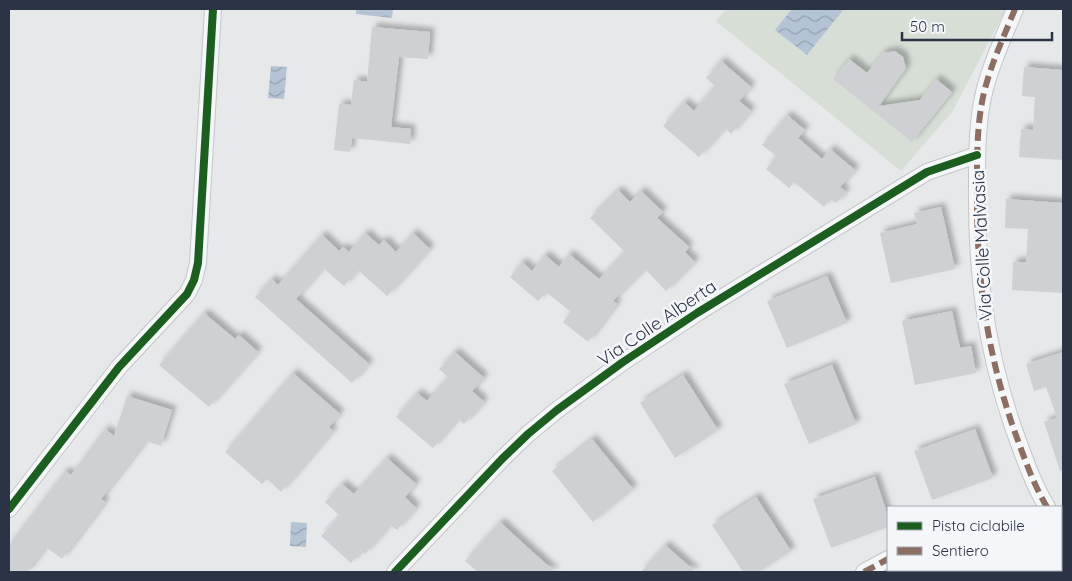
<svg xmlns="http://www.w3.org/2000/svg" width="1072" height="581" font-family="Quicksand,sans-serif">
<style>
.garden{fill:#d6ded6}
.water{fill:url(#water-waves)}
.building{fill:#ced0d3;filter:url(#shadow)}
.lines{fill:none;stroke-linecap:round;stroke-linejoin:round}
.minor-casing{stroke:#c4c6c8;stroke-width:18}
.minor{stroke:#f5f6f7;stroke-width:16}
.quiet{stroke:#8d6e63;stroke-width:6;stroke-dasharray:12 6;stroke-linecap:butt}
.cycleway-casing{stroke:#f4f6f9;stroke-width:11}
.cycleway{stroke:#1b5e20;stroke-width:8}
.labels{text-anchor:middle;stroke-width:5;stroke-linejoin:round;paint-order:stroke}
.street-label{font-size:18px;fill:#2b3445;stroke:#f4f6f9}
</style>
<defs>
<pattern id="water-waves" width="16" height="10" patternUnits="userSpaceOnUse" patternTransform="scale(1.25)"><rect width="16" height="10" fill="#b4c4d5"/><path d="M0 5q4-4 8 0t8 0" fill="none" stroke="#93a0af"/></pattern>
<filter id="shadow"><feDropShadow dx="4.5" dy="-4.5" stdDeviation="2.5" flood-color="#0004"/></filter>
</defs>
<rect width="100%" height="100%" fill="#e6e8ea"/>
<path class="garden" d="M726 9H1006L952 112 901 171 716 21Z"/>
<path class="water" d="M356 9H393L392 18 356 14Z
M792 9H844L807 55 775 30Z
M271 66 287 67 284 99 268 98Z
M291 522 307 523 306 547 290 546Z"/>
<path class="building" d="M372 27 430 32 428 59 399 57 391 127 411 129 410 144 352 138 350 152 334 150 339 104 351 105 354 80 367 82Z
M895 51 903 57 906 68 879 106 920 100 936 79 952 92 912 142 833 79 849 59 867 73 883 53Z
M721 61 751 87 739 101 751 111 731 134 725 128 699 157 663 126 684 102 694 111 715 86 706 78Z
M1024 67 1063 70V160L1019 157 1021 129 1033 130 1035 97 1022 96Z
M787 115 805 130 798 138 822 159 830 149 855 170 840 187 846 192 836 203 830 199 824 207 794 182 789 188 766 169 776 156 762 145Z
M618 190 630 202 641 191 663 212 657 218 689 247 685 252 695 262 666 291 645 269 613 301 617 304 588 342 563 322 571 312 546 292 538 301 510 277 522 262 532 271 545 255 559 267 569 254 599 279 625 252 590 218Z
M1006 199 1063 203V293L1012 290 1013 262H1026L1028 229 1005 228Z
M941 207 955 269 891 283 880 233 917 224 914 213Z
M365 233 379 245 384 240 396 252 413 233 430 249 387 296 358 270 344 286 323 268 296 299 369 364 352 383 255 297 272 279 278 285 322 235 339 251 343 247 349 252Z
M827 276 847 323 787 348 767 301Z
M952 311 960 348 971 346 976 373 915 385 902 321Z
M204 313 235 339 239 335 258 352 209 407 159 365Z
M455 352 484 378 472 391 484 402 464 424 458 419 433 448 396 417 417 393 427 401 448 377 439 369Z
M1063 352V470L1060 471 1044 422 1057 418 1046 387 1034 391 1026 364Z
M832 365 856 424 809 444 784 384Z
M293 373 340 414 329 427 333 431 281 492 267 479 262 484 225 452Z
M683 375 718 430 675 458 640 403Z
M127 396 172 410 161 446 146 441 101 499 105 502 62 559 46 547 27 572H9V545L65 471 71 475 105 429 114 436Z
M975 429 993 478 932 500 914 451Z
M592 439 633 489 593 522 552 471Z
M387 458 416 484 405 497 416 508 397 530 390 525 365 554 361 551 351 563 321 536 340 516 325 502 342 484 354 494Z
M875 477 888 516V527L831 548 813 499Z
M756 497 791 551 759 572H743L712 525Z
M500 522 526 546 555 572H478L465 561Z
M665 545 696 572H641Z"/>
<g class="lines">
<g class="minor-casing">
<path id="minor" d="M1015 9C1003 39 988 70 982 102 977 129 977 157 977 185 976 271 985 345 1013 427 1023 454 1032 482 1047 507
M9 509 119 367 187 294 194 280 198 263 213 9
M1061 531 1063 535
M1061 556 1063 557
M395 572 502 459 528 434 557 410 623 362 697 313 927 172 977 155
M864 572 888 559"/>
</g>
<use href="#minor" class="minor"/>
<path class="quiet" d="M1015 9C1003 39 988 70 982 102 977 129 977 157 977 185 976 271 985 345 1013 427 1023 454 1032 482 1047 507
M1061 531 1063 535
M1061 556 1063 557
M864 572 888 559"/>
<g class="cycleway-casing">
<path id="cycleway" d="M9 509 119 367 187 294 194 280 198 263 213 9
M395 572 502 459 528 434 557 410 623 362 697 313 927 172 977 155"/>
</g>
<use href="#cycleway" class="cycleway"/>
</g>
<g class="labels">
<g class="street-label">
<text transform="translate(982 245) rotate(-93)" y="6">Via Colle Malvasia</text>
<text transform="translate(657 323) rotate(-34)" y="6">Via Colle Alberta</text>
</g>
</g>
<rect width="1072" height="581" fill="none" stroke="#2b3445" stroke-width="20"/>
<rect x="887" y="506" width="175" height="65" fill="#f4f6f9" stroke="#a4a8b1"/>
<rect x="897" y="522" width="25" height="8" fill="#1b5e20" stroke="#a4a8b1"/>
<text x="932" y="531" font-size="15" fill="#2b3445">Pista ciclabile</text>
<rect x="897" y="547" width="25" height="8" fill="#8d6e63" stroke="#a4a8b1"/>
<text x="932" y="556" font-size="15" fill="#2b3445">Sentiero</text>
<path d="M902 32v8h150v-8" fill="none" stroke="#2b3445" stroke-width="2.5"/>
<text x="910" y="32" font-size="15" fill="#2b3445" stroke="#f4f6f9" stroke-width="4" paint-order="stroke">50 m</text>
</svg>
